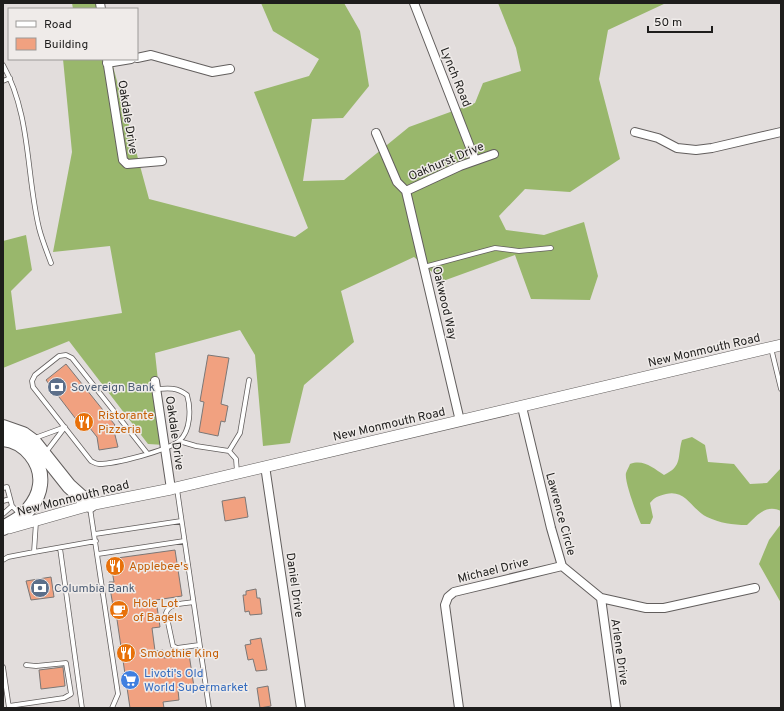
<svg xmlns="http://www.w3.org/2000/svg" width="784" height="711" font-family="Overpass,sans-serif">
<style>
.forest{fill:#99b76c}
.building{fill:#f1a180;stroke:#7b7776}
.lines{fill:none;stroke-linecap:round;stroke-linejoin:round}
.lane-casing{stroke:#625e5d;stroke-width:5.5}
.street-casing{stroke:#625e5d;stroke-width:10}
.secondary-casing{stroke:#625e5d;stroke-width:12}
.highway-casing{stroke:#625e5d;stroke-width:16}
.lane{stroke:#fff;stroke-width:4}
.street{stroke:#fff;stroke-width:8}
.secondary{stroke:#fff;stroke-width:11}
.highway{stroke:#fff;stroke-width:14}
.labels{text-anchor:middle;stroke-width:3;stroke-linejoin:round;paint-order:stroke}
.street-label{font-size:12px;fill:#1e1d1c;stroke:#efebe9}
.service-label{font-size:12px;fill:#4e5e75;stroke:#efebe9;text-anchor:start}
.food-label{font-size:12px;fill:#c56008;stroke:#efebe9;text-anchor:start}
.shop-label{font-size:12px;fill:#366cbe;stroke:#efebe9;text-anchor:start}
</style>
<rect width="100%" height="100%" fill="#e2dddc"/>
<path class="forest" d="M72 3H96L98 9H73Z
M261 3H344L360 31 369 86 343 118 312 119 303 181 344 180 409 127 475 103 483 83 521 71 516 48 498 3H666L608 30 599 79 620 159 570 192 525 189 499 216 506 230 544 235 584 222 598 276 590 300 531 299 515 255 443 281 414 257 341 291 354 342 304 385 290 443 263 446 255 355 240 330 155 353 165 445 148 444 69 341 3 368V241L26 235 32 270 11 291 16 330 122 313 110 246 53 252 72 152 63 59H111L149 199 295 237 308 228 254 92 309 76 319 59 273 31Z
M692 437 705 445 708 462 734 464 750 484 767 483 781 468V511C766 504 757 515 747 525 732 525 720 523 707 517 692 510 686 489 666 494 658 496 655 497 650 503L653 517 650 524H641C637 515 624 481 626 473 627 470 629 467 630 464 644 459 653 468 664 475 683 466 677 457 682 440Z
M781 524V603L759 564 769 540Z"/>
<path class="building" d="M208 355 229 358 221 404 228 406 225 422 221 421 218 436 199 432 204 402 200 401Z
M66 364 115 425 113 427 118 447 99 450 97 437 89 427 85 431 46 380Z
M245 497 248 517 225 521 222 501Z
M175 550 182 596 156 600 160 627 152 628 155 651 163 650 164 658 189 654 194 687 178 690 179 700 163 702 164 708H130L115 606H113L109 582H114L110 559Z
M51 577 54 597 31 600 26 581Z
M256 589 257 598H260L262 614 250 615 249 611 245 612 243 595H246V591Z
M261 638 267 670 256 671 253 659 248 660 245 645 251 644 250 640Z
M63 667 65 686 41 689 39 670Z
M268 686 271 706 260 708 257 688Z"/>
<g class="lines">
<g class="lane-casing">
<path id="lane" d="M3 65C31 115 26 174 39 228 42 240 47 252 51 263
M3 81 10 78
M424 267 495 248 519 251 551 248
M771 348 781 389
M35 438 65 427 46 452
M179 441 196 446 229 451 236 459 237 472
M229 451 240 433 249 380
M147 453 72 358 66 355 59 356 35 375 32 381 33 387 91 461C93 462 96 464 99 464 115 464 166 451 179 441 191 431 191 408 187 395 177 387 168 388 156 389
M3 488 7 487 12 506 20 514
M177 489 209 708
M3 501 10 499
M90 508 118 694 112 708
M3 514 12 506
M95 534 181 521
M60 548 82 708
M34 552 96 541
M98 554 184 541
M3 560 8 557 34 552 36 522
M193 602C184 604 169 603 166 613L173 646 177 648 199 645
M3 667 9 708
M9 706 64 698 71 694 66 663 36 666 26 665"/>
</g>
<g class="street-casing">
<path id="street" d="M100 3 101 9
M414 3 475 160
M137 58 151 55 212 72 230 69
M107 59 123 160 127 164 162 161
M107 63 131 59
M635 132 658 138 677 148 696 150 712 148 781 132
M376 133 397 182 406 191
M406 191 460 421
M406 191 460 166 494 154
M155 381 171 489
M522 407 551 528 562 566 601 598 646 608H664L755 588
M265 466 301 708
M601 598 616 708
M459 708 445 605 448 597 454 592 562 566"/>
</g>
<g class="secondary-casing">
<path id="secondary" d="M9 528 90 505 171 489 781 345"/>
</g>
<g class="highway-casing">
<path id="highway" d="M3 427 23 434 34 442 69 486 90 505
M3 439C25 441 43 463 40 485 39 494 34 503 28 510 23 518 11 523 3 528"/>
</g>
<use href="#lane" class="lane"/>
<use href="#street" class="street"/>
<use href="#secondary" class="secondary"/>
<use href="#highway" class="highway"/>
</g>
<defs>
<g id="bank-disc" transform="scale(1)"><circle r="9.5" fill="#5c6f8a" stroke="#efebe9"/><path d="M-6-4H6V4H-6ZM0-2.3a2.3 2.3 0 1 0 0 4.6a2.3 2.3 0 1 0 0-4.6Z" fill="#fff"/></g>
<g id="restaurant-disc" transform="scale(1)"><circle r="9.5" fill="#e8710a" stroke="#efebe9"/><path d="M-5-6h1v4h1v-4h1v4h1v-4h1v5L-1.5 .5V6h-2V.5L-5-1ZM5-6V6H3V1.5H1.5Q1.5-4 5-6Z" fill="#fff"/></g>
<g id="cafe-disc" transform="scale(1)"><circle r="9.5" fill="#e8710a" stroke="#efebe9"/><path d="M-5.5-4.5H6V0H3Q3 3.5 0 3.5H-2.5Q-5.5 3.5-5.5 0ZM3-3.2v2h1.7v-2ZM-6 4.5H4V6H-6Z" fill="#fff"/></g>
<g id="supermarket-disc" transform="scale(1)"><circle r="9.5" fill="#3f7fe0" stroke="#efebe9"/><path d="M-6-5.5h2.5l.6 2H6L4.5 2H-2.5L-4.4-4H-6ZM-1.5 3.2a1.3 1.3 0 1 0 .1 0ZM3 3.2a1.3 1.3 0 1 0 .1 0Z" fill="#fff"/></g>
</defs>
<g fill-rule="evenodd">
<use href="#bank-disc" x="57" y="387"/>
<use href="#restaurant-disc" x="84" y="422"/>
<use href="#restaurant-disc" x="115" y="566"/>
<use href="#bank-disc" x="40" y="588"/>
<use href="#cafe-disc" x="119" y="610"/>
<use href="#restaurant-disc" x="126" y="653"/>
<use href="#supermarket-disc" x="130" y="680"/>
</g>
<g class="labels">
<g class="street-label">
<text transform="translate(456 77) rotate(68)" y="4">Lynch Road</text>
<text transform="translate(128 117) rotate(81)" y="4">Oakdale Drive</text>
<text transform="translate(446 161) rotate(-23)" y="4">Oakhurst Drive</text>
<text transform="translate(445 303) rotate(77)" y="4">Oakwood Way</text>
<text transform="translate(704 350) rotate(-13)" y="4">New Monmouth Road</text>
<text transform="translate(389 424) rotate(-13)" y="4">New Monmouth Road</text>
<text transform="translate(175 433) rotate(82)" y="4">Oakdale Drive</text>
<text transform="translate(73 498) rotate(-14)" y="4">New Monmouth Road</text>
<text transform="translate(561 514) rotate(75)" y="4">Lawrence Circle</text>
<text transform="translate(493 570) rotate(-14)" y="4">Michael Drive</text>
<text transform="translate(295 585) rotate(82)" y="4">Daniel Drive</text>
<text transform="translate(620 652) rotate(82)" y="4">Arlene Drive</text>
</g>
<g class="service-label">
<text x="71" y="391">Sovereign Bank</text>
<text x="54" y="592">Columbia Bank</text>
</g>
<g class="food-label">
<text x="98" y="419">Ristorante<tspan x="98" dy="14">Pizzeria</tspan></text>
<text x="129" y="570">Applebee's</text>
<text x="133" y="607">Hole Lot<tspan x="133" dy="14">of Bagels</tspan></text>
<text x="140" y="657">Smoothie King</text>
</g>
<g class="shop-label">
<text x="144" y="677">Livoti's Old<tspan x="144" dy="14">World Supermarket</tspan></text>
</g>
</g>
<rect width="784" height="711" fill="none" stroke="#1e1d1c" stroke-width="8"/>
<rect x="8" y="8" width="130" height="52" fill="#efebe9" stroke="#9b9997"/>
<rect x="16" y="21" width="20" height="6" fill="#ffffff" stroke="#9b9997"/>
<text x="44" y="28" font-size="12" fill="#1e1d1c">Road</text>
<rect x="16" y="38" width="20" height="12" fill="#f1a180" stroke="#9b9997"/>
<text x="44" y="48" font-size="12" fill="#1e1d1c">Building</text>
<path d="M648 26v6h64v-6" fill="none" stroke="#1e1d1c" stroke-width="2"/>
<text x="654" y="26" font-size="12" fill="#1e1d1c" stroke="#efebe9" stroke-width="3" paint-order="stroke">50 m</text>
</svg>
